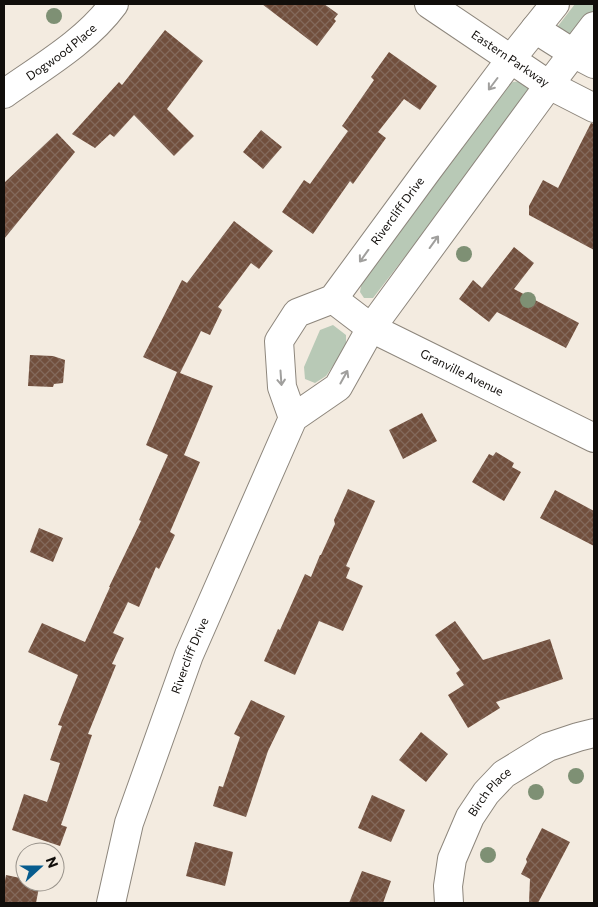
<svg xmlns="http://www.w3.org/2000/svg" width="598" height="907" font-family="Commissioner,sans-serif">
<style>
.green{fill:#b8c9b6}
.building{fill:url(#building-cross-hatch)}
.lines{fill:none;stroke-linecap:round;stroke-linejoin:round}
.minor-casing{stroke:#8d867c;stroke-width:30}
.minor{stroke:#fff;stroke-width:28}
.tree{fill:#7e9074}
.oneway{stroke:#a09f9d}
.labels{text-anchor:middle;stroke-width:5;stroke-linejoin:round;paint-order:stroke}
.street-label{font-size:12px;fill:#110e0b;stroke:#f3ebe0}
</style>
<defs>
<pattern id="building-cross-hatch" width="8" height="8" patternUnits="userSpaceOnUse" patternTransform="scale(1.25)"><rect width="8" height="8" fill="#714f3d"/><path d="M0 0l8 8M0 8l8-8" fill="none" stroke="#83695b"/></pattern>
</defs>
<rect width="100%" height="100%" fill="#f3ebe0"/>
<path class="green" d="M575 4H594V16L573 38 557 35 558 26Z
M522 81C531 89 530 89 526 100L373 298H364L360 292 363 274 509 85 513 82Z
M333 325 346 335V347L326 376 315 383 305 379 304 367 320 330Z"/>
<path class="building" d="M262 4H324L338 14 334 19 336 21 317 46Z
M165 30 203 61 167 109 194 136 174 156 134 115 114 137 110 134 95 148 72 134 119 82 122 85Z
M389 52 437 86 420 110 404 99 378 132 386 138 353 184 350 181 313 234 282 212 304 180 310 184 348 131 342 126 374 80 371 77Z
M591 123 594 124V250L529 215V206L543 180 558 188Z
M261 130 282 147 263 169 243 152Z
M57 133 75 152 4 239V183Z
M234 221 273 251 259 269 251 263 218 307 222 310 210 335 201 331 180 373 213 386 184 455 200 462 170 532 175 535 159 569 156 567 139 607 128 602 113 633 124 638 112 664 116 665 88 734 92 735 61 825 67 827 60 846 12 830 24 794 47 802 60 763 50 760 62 726 58 725 78 675 28 652 42 623 85 642 110 587H109L141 521 139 520 168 455 146 445 177 372 143 357 182 280 187 283Z
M514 247 534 263 514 289 579 323 566 348 497 312 489 322 459 299 473 280 482 288Z
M30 355 53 356 65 360 63 383 54 384 53 387 28 386Z
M422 413 437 441 403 459 389 430Z
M496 452 514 463 512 467 521 472 504 501 472 482 489 454 493 456Z
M348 489 375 501 346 566 350 568 346 578 363 586 343 631 319 621 295 675 264 661 278 629 280 630 305 574 311 577 320 555H321L335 524 334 520Z
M555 490 594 511V546L540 518Z
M39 528 63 538 53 562 30 552Z
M455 621 483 660 550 639 563 679 496 702 500 708 468 728 448 695 464 685 456 673 460 670 435 635Z
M251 700 285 716 268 751 246 817 213 806 219 786 223 787 240 737 234 734Z
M421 732 448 754 426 782 399 760Z
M372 795 405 810 391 842 358 828Z
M542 828 570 842 538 903H529L530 879 521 874 527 862 526 859Z
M195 842 233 852 225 886 186 876Z
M362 871 391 881 383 903H349Z
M6 875 25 879V882H40L36 903H4V887Z"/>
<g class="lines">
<g class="minor-casing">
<g id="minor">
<path id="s1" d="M429 4 549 85 594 108"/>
<path d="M535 29 573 53 594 64"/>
<path id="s2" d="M4 94C42 67 86 42 114 4"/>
<path id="s3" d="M333 299 371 328 594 438"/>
<path id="s4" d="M293 418 282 387 279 341 297 313 333 299 427 171 511 59 555 4"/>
<path id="s5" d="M111 903 129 823 189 655 293 418 338 387 371 328 549 85 594 26"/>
<path id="s6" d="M449 903 448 886 452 859 470 817 486 793 504 774 548 747 578 737 594 733"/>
</g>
</g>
<use href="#minor" class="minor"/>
</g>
<g class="tree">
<circle cx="54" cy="16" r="8"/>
<circle cx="464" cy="254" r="8"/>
<circle cx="528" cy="300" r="8"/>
<circle cx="576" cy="776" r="8"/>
<circle cx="536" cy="792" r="8"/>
<circle cx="488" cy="855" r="8"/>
</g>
<defs><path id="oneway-shaft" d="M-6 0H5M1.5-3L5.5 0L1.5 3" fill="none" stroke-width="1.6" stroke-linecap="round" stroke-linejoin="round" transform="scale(1.25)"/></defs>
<g class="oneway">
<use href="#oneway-shaft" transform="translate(493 84) rotate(127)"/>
<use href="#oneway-shaft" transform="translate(434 242) rotate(-54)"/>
<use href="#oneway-shaft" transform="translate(364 256) rotate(126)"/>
<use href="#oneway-shaft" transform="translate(344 377) rotate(-61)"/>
<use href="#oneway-shaft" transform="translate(281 378) rotate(86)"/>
</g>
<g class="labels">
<g class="street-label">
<text dy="4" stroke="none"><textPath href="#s2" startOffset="71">Dogwood Place</textPath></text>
<text dy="4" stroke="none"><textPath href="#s1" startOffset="98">Eastern Parkway</textPath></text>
<text dy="4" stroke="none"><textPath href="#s4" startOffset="260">Rivercliff Drive</textPath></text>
<text dy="4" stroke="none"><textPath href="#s3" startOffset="149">Granville Avenue</textPath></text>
<text dy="4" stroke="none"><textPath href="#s5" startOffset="260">Rivercliff Drive</textPath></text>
<text dy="4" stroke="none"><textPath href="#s6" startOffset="122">Birch Place</textPath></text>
</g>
</g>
<rect width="598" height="907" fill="none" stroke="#110e0b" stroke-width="10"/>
<g transform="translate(40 867) rotate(69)"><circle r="24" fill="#f3ebe0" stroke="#99938b"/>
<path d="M0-4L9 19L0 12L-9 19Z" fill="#075c8e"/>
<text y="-8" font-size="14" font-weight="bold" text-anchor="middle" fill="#110e0b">N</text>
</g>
</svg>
